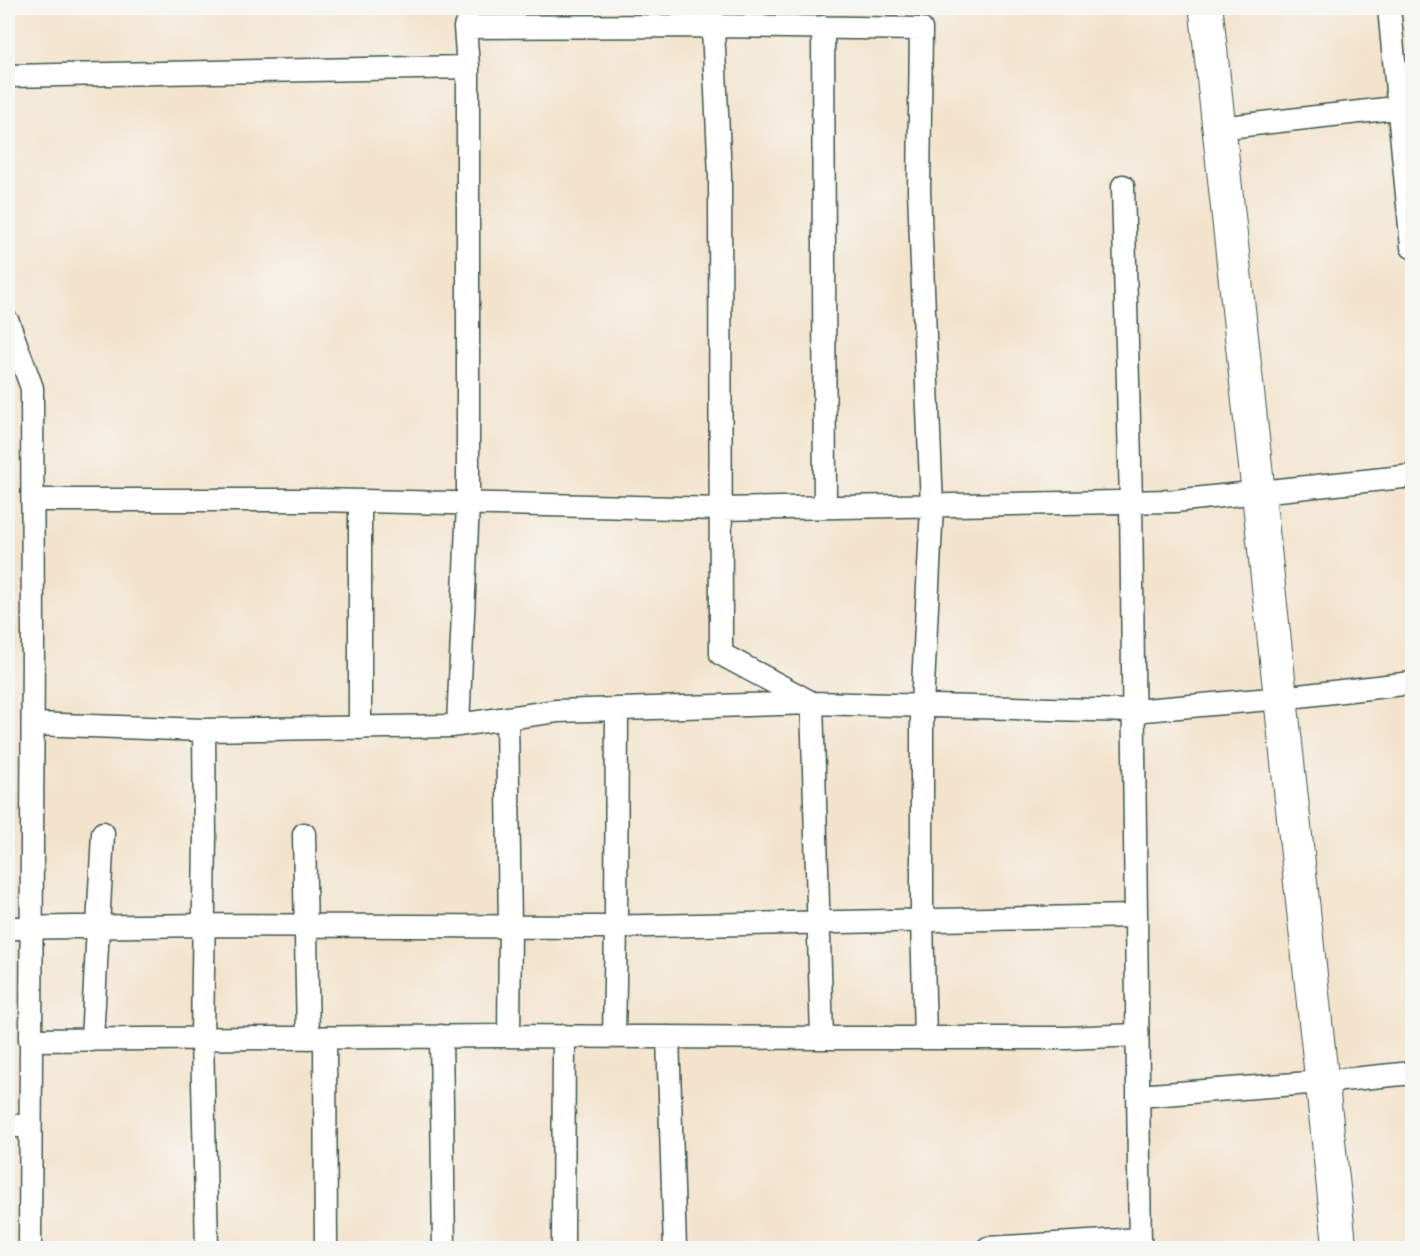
<svg xmlns="http://www.w3.org/2000/svg" width="1420" height="1256" font-family="Itim,sans-serif">
<style>
.lines{fill:none;stroke-linecap:round;stroke-linejoin:round}
.street-casing{stroke:#3f564b;stroke-width:25}
.secondary-casing{stroke:#3f564b;stroke-width:35}
.street{stroke:#fff;stroke-width:22}
.secondary{stroke:#fff;stroke-width:33}
</style>
<rect width="100%" height="100%" fill="#f6f6f2"/>
<filter id="ink" filterUnits="userSpaceOnUse"><feTurbulence type="fractalNoise" baseFrequency=".0167" numOctaves="2"/><feDisplacementMap in="SourceGraphic" scale="12" xChannelSelector="R" yChannelSelector="G"/><feConvolveMatrix kernelMatrix="1 2 1 2 8 2 1 2 1" color-interpolation-filters="sRGB"/></filter>
<filter id="wash" filterUnits="userSpaceOnUse"><feTurbulence type="fractalNoise" baseFrequency=".008" numOctaves="4" result="noise"/><feDisplacementMap in="SourceGraphic" scale="24" xChannelSelector="R" yChannelSelector="G"/><feGaussianBlur stdDeviation="1.35" result="paint"/><feColorMatrix in="noise" values="0 0 0 0 0 0 0 0 0 0 0 0 0 0 0 0 0 1.4 0 .05"/><feComposite in="paint" operator="in"/></filter>
<g filter="url(#wash)">
<rect width="100%" height="100%" fill="#f3e3cc"/>
</g>
<g filter="url(#ink)">
<g class="lines">
<g class="street-casing">
<path id="street" d="M712 8 720 175 721 654 812 703 822 1038
M1389 8 1412 247
M823 27 825 507
M8 76 468 67
M1219 128 1412 106
M1123 186 1131 502 1140 1248
M8 322 32 388 33 637 30 1248
M33 500H318L721 509 1174 501 1412 476
M360 501V728
M507 718 510 926 509 1036
M33 724 204 730 451 726 557 711 812 703 1133 711 1281 698 1412 683
M458 725 468 504V67L465 27 713 26 921 29 919 191 932 506 922 706V919L925 1037
M204 730 205 837 202 1039 207 1248
M304 834 308 1038
M8 928 204 925 598 927 1135 916
M441 1036 444 1248
M614 1037 616 926 617 709
M668 1037 675 1248
M325 1038 326 1248
M30 1040 498 1036 822 1038H1066L1137 1035
M92 1040 103 833
M1138 1096 1322 1082 1412 1073
M8 1126H30
M563 1248 564 1036
M988 1248 1140 1239"/>
</g>
<g class="secondary-casing">
<path id="secondary" d="M1206 8 1340 1248"/>
</g>
<use href="#street" class="street"/>
<use href="#secondary" class="secondary"/>
</g>
</g>
<rect width="1420" height="1256" fill="none" stroke="#f6f6f2" stroke-width="30"/>
</svg>
